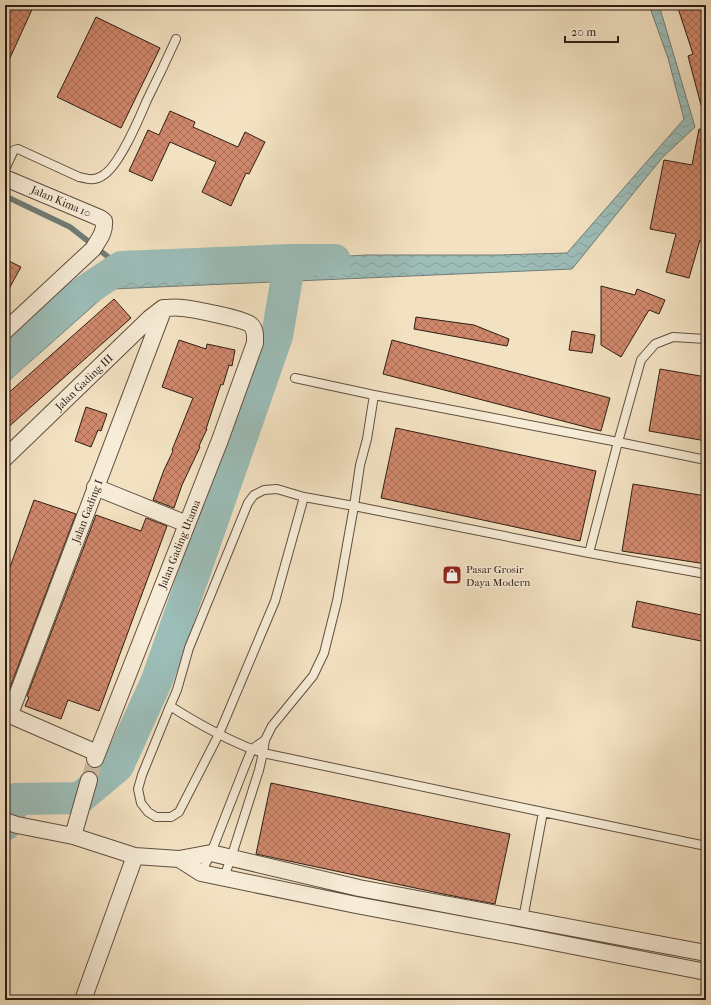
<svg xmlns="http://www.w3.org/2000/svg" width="711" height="1005" font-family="'IM FELL French Canon',serif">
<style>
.water{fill:url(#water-waves);stroke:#707d77}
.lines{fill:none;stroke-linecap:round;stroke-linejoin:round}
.stream{stroke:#707d77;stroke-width:5.5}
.river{stroke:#9cbdb8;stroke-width:32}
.building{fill:url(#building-cross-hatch);stroke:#2f1e15}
.street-tunnel{stroke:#ccbb9f;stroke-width:16;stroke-dasharray:16 8;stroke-linecap:butt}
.lane-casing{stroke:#604f40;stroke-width:10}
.street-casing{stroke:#604f40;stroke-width:18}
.lane{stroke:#f7ecd7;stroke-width:8}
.street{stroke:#f7ecd7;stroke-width:16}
.labels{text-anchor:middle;stroke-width:3;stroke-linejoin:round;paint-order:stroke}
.street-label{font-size:11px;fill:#2f1e15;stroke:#f7ecd7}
.poi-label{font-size:11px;fill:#2f1e15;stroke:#f7ecd7;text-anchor:start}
</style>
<defs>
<pattern id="water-waves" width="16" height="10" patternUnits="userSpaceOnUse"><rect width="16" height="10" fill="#9cbdb8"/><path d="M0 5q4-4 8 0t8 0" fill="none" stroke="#87a29d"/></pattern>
<pattern id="building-cross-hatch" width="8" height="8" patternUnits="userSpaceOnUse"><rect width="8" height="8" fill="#d0886c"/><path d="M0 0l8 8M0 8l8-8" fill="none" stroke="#a96f58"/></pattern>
</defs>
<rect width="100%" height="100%" fill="#f3e2c2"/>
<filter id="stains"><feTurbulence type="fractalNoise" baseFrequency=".005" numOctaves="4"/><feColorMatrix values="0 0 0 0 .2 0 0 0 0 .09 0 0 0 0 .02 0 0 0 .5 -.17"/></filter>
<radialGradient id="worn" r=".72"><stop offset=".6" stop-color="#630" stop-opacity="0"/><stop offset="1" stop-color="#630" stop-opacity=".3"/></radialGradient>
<path class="water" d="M649 5H659L695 127 662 158 572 269 112 289 5 384V363L111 270 366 255H500L567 253 684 119 668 58Z"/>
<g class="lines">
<path class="stream" d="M5 196 70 227 121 267"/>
<path class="river" d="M5 363 79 295 121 267 290 260H335
M5 825 15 799 80 798 118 766 157 680 277 336 290 260"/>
</g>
<path class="building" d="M5 5H34L5 69Z
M677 5H706V105H701L688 56 693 54Z
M96 17 160 48 121 128 57 97Z
M170 111 195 122 193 127 238 147 245 132 265 142 249 174 246 173 231 206 202 192 216 162 170 142 152 181 129 171 148 130 159 135Z
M699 129 706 130V241L700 240 689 278 666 272 676 234 650 229 664 160 692 165Z
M5 259 21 267 5 296Z
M601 286 635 295 637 289 665 300 659 314 649 310 621 357 601 345Z
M114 299 131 318 5 430V396Z
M416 317 474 325 509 339 507 346 414 329Z
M572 331 595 335 592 353 569 350Z
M179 340 206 349 207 344 235 350 232 366 229 365 223 385 221 384 206 429H207L199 446 200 447 182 485 174 508 153 500 164 470 173 451 172 450 193 398 162 387Z
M392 340 610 398 601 431 383 374Z
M660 369 706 377V441L649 431Z
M86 407 107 414 101 431 98 430 91 447 75 441Z
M396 428 596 471 580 541 381 498Z
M633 484 706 496V564L622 551Z
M34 500 76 514 9 690 5 689V581Z
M96 515 141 531 146 518 167 526 99 711 68 700 61 719 25 706 29 697 27 696Z
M637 601 706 616V642L632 627Z
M271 783 510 834 495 904 448 895 256 854Z"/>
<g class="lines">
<path class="street-tunnel" d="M89 780 95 759"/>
<g class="lane-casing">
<path id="lane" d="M5 169 14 150 18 149 79 177C87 179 94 181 102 176 119 167 139 119 147 100 157 80 167 59 176 39
M295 378 374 395
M589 553 618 442 641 360 655 344 673 337 706 339
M170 706 142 775 138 789 141 803 148 812 156 817H171L179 812 219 734 275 601 304 497
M543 812 706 846
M201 873 211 853 243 771 252 749 265 740
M224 877 231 858 259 770 263 753 265 740 272 726 313 676 324 653 337 601 354 506 360 465 367 439 374 395 618 442 706 460
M523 919 543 812 263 753C230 742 200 725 170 706L177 690 189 648 248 503 254 495 264 490 277 489 304 497 354 506 589 553 706 574"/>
</g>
<g class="street-casing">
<path id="street" d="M5 178 100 218 104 221C105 233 99 239 93 249L5 331
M5 458 150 318 163 308
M95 487 187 524
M5 713 97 753
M10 714 164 308
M95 759 220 440 255 343C255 337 256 330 251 325 245 319 193 309 182 308 176 307 170 308 164 308
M5 821 17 825 73 836 135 856 179 859 211 853 359 888 706 953
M73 836 89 780
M179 859 201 873 356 905 522 936 706 972
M83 1000 135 856"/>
</g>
<use href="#lane" class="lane"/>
<use href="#street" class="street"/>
</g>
<defs>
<g id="shop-square" transform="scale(1)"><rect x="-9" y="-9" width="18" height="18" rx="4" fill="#8f2418" stroke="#f7ecd7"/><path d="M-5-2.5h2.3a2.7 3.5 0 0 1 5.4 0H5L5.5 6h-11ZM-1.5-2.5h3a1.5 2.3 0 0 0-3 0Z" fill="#fff"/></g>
</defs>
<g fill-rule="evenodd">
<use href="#shop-square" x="452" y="575"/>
</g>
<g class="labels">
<g class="street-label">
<text transform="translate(61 201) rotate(23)" y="4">Jalan Kima 10</text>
<text transform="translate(84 382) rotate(-44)" y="4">Jalan Gading III</text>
<text transform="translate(87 511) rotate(-69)" y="4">Jalan Gading I</text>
<text transform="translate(179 544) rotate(-68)" y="4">Jalan Gading Utama</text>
</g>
<g class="poi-label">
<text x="466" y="573">Pasar Grosir<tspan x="466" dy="13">Daya Modern</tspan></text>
</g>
</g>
<rect width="711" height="1005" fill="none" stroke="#f3e2c2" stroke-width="20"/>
<rect x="6" y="6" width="699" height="993" fill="none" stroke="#2f1e15" stroke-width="2"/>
<rect x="10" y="10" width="691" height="985" fill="none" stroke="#2f1e15"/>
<path d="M565 36v6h53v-6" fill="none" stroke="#2f1e15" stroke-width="2"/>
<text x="571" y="36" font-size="12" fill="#2f1e15" stroke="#f7ecd7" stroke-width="3" paint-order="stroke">20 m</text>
<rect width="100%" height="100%" filter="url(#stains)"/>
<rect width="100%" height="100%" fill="url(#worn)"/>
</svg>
